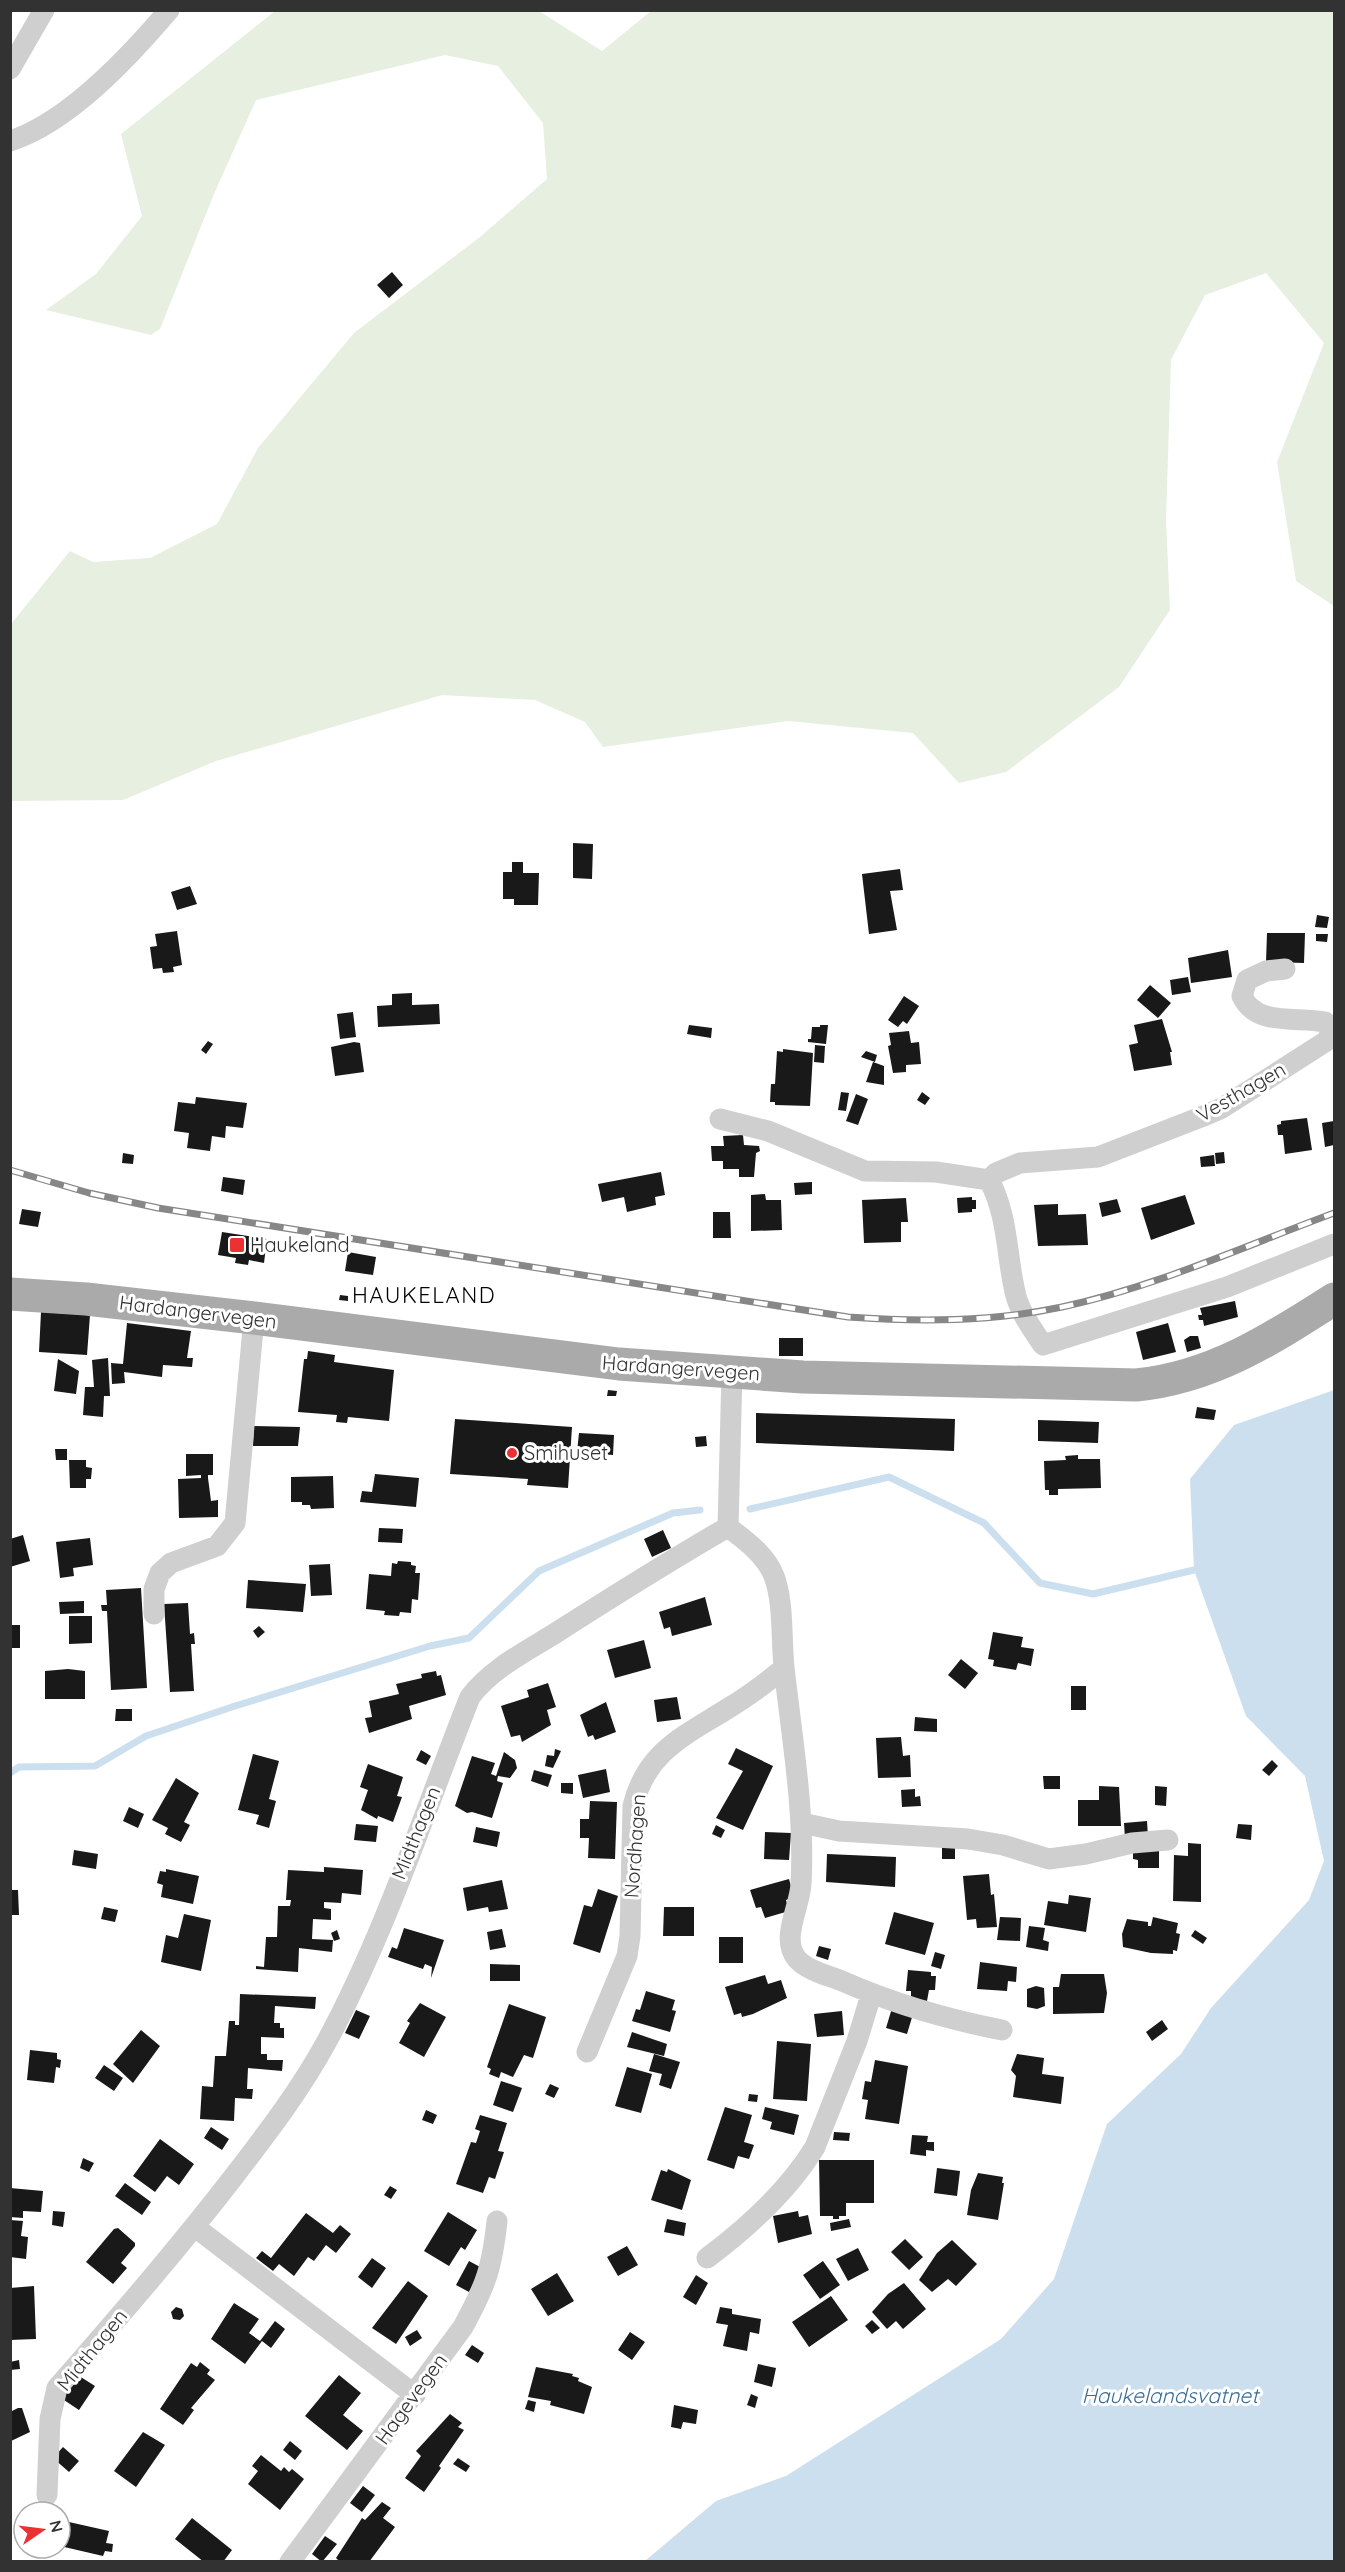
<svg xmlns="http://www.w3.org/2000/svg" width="1345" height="2572" font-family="Quicksand,sans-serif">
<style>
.green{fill:#e7efe0}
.water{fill:#ccdfee}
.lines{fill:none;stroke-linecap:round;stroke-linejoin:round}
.stream{stroke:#ccdfee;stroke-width:7}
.building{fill:#191919}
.street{stroke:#cfcfcf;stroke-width:21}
.primary{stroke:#aaa;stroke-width:33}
.rail-casing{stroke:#878787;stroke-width:7}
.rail{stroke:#fff;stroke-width:4.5;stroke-dasharray:14;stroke-linecap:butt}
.poi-dot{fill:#eb3132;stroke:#fff;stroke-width:2}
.labels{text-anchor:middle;stroke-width:6;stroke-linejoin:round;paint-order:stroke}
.street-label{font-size:20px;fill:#323232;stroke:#fff}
.poi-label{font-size:20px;fill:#323232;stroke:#fff;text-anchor:start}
.water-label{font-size:21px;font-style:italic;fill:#3b6e98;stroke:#fff}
.quarter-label{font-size:22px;letter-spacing:1.5px;fill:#000;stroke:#fff}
</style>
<rect width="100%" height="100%" fill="#fff"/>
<path class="green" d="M275 11H539L602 51 651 11H1334V606L1296 581 1277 462 1324 343 1266 273 1205 295 1171 360 1166 520 1170 610 1119 687 1006 772 959 783 913 733 788 721 603 747 585 722 535 700 442 695 216 761 123 800 11 801V624L70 551 93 562 150 558 217 524 258 448 354 333 480 237 547 179 543 123 498 66 445 55 256 100 214 194 160 329 151 335 46 310 96 274 142 216 121 134Z"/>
<path class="water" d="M1334 1390V2561H645L716 2501 786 2476 1001 2339 1054 2279 1107 2124 1181 2054 1211 2008 1309 1900 1324 1861 1305 1776 1246 1716 1194 1570 1190 1479 1234 1425Z"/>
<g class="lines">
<path class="stream" d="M750 1509 889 1477 984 1523 1040 1583 1093 1594 1194 1570
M10 1773 19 1767 95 1766 146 1736 235 1706 430 1646 469 1638 539 1571 673 1513 700 1510"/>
</g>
<path class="building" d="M392 272 403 285 389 298 377 285Z
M573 843 593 844 592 879 573 878Z
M512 862H523V873H539L538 905H514V899H503V872H512Z
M900 869 903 890 890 891 897 930 869 934 862 874Z
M190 886 197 904 177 910 171 892Z
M1317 915 1329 917 1327 928 1315 927Z
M177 931 182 965 173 967 174 972 163 973 162 968 153 969 150 947 157 946 155 934Z
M1267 933H1305L1304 963 1266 962Z
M1316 934H1328L1327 942 1316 941Z
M1228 950 1232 977 1191 983 1188 958Z
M1188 977 1191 992 1172 995 1170 980Z
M1150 985 1171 1003 1158 1018 1137 1000Z
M412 993V1005L439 1004 440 1024 378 1027 377 1006 392 1005V994Z
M904 996 919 1006 907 1024 903 1021 898 1027 888 1020Z
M353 1012 356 1037 340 1039 337 1014Z
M1162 1019 1172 1052H1170L1172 1065 1134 1071 1129 1045 1138 1043 1134 1025Z
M689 1025 712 1028 711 1038 687 1034Z
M820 1025H828L826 1044 808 1042V1039H811L812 1027H820Z
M909 1031 911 1043 919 1042 921 1064 906 1065V1072L893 1073 888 1046 891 1045 889 1033Z
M208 1041 213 1044 206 1054 201 1050Z
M354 1042 360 1043 364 1072 335 1076 331 1047Z
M815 1045 825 1046 824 1063 814 1062Z
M783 1049 813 1053 810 1106 775 1105V1102H770L771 1084H775L777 1051 783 1052Z
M866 1051 877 1055 875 1062 861 1057Z
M873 1062 884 1066V1085L866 1082Z
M841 1092 849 1093 846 1111 838 1110Z
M922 1092 930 1098 925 1105 917 1100Z
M856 1094 868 1099 858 1125 846 1121Z
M196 1097 247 1103 243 1128 226 1126 225 1138 212 1136 210 1151 187 1148 189 1133 174 1131 178 1102 195 1104Z
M1307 1118 1312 1150 1285 1154 1283 1135H1278L1277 1125 1281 1124V1121Z
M1334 1121V1145L1325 1147 1322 1123Z
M743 1135 744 1145 759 1146 760 1151 756 1153 754 1177H739V1169H723V1161H712L711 1146H724L723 1136Z
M1224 1152 1225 1163 1216 1164 1215 1153Z
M123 1153 134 1155 133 1164 122 1163Z
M1214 1155 1215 1166 1201 1167 1200 1157Z
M661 1172 665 1195 655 1197 656 1205 627 1212 624 1197 602 1202 598 1184Z
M223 1177 245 1180 243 1195 221 1191Z
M812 1182V1194L795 1195 794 1183Z
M765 1194 766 1200H781L782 1230 751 1231V1195Z
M1185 1195 1195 1224 1151 1240 1141 1208Z
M972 1197V1200H976V1209H972V1212L958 1213 957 1198Z
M906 1198 908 1222H901V1242L864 1243 862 1200Z
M1117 1199 1121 1212 1102 1217 1099 1203Z
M1058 1204V1215L1086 1214 1088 1245 1038 1246 1034 1205Z
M22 1209 41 1212 38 1227 19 1224Z
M713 1212H730L731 1238H713Z
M222 1232 267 1239 264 1263 249 1260 248 1265 235 1263 236 1258 218 1255Z
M348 1252 376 1257 373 1275 345 1271Z
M340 1295 348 1296V1301L339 1300Z
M1235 1301 1238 1317 1204 1326 1203 1320H1199L1198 1315H1202L1200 1308Z
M41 1312 90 1315 87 1355 39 1352Z
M127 1323 191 1331 187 1358H193L192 1367 163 1365 162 1377 124 1372 125 1383 112 1384 111 1363 123 1364Z
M1168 1323 1176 1352 1143 1360 1136 1332Z
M1190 1336H1198L1201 1348 1187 1352 1184 1340Z
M779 1338H803V1356H779Z
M308 1351 335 1355 334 1362 394 1370 389 1421 348 1417 347 1423 336 1422 337 1415 298 1412 304 1359H307Z
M108 1358 110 1396H104L103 1417 83 1415 85 1387H94L92 1360Z
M58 1359 79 1371 76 1394 54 1391Z
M608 1390 617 1391 616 1396H607Z
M1197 1407 1216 1410 1214 1420 1195 1418Z
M756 1413 955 1419 954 1451 756 1443Z
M455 1419 572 1427 568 1488 527 1485 528 1479 450 1474Z
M1038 1420 1099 1422 1098 1443 1038 1441Z
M254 1426 300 1427 298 1446H253Z
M579 1433 614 1435 613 1455 577 1452Z
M706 1436 707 1446 696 1447 695 1437Z
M55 1449H67V1460H56Z
M186 1454H213V1475H208V1478L211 1501 218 1500V1517L179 1518 178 1479 201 1478V1475L186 1476Z
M1078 1455V1459H1100L1101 1488 1058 1489V1495H1049V1490H1045L1044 1461 1066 1460 1065 1456Z
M69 1460H86V1467L92 1468 91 1479H86V1488H70Z
M375 1474 419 1478 416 1507 360 1502 362 1491 372 1492Z
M333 1476 334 1508 311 1509 310 1505H302V1502H291V1477Z
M379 1528 403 1529 402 1543 378 1542Z
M663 1530 671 1548 652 1557 644 1539Z
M23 1535 30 1561 10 1567V1539Z
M90 1538 93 1565 73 1568 74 1576 60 1578 56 1542Z
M398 1561 411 1562V1565L416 1566 415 1573H420L418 1600 412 1599 411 1613 400 1612 399 1616 384 1615 385 1611 366 1609 369 1574 391 1576 392 1563 397 1564Z
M330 1564 332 1595 311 1596 309 1565Z
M248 1580 306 1584 303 1612 246 1608Z
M141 1588 147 1688 111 1690 107 1611H102L101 1605H107L106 1590Z
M705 1597 712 1625 672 1636 670 1627 664 1629 659 1612Z
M84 1601V1613L60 1614 59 1602Z
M188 1603 190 1634 194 1633 195 1644H191L194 1691 170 1692 164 1604Z
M69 1616H92V1643L69 1644Z
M10 1625H20V1648H10Z
M259 1626 265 1632 258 1638 253 1631Z
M993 1632 1023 1637 1021 1647 1034 1649 1031 1666 1018 1663 1016 1670 993 1666 994 1660 988 1659Z
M644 1640 651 1668 615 1678 607 1650Z
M961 1659 978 1673 965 1689 948 1675Z
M68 1669 85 1671V1699H45V1671Z
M436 1671 437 1676 441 1675 446 1695 409 1706 412 1719 369 1733 365 1718 372 1717 369 1701 399 1694 396 1684 422 1678 421 1674Z
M548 1683 556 1707 547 1710 551 1725 522 1742 520 1735 511 1737 501 1706 529 1697 527 1690Z
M1071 1686H1086V1710H1071Z
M677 1697 681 1719 657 1722 654 1700Z
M606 1702 616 1732 595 1740 593 1735 588 1737 580 1715Z
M116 1709H132V1721H115Z
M915 1717 937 1719V1732L914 1731Z
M901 1737 903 1756 910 1755 911 1777 878 1778 876 1738Z
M736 1748 773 1766 743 1830 716 1818 743 1771 728 1764Z
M555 1749 561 1751 553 1768 545 1766 547 1755 554 1756Z
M421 1750 431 1756 426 1765 416 1760Z
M504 1752 515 1760 517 1768 510 1778 498 1776 497 1781 503 1783 492 1818 472 1812 467 1813 455 1806 472 1756 495 1763 491 1774 496 1776Z
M253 1754 279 1761 269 1799 276 1801 269 1828 256 1824 259 1815 238 1810Z
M1272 1760 1278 1766 1269 1776 1262 1770Z
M368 1764 403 1777 397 1796 402 1797 393 1822 378 1816 377 1819 361 1810 368 1790 360 1787Z
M606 1769 610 1792 583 1798 578 1775Z
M534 1770 552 1775 548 1787 531 1781Z
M1043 1776H1060V1789H1044Z
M176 1778 199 1793 184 1822 190 1825 181 1842 165 1834 168 1828 152 1820Z
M561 1783H573V1794L561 1793Z
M1099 1786 1119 1787 1121 1826H1078V1800H1099Z
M1155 1786 1167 1787 1166 1806 1155 1805Z
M915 1789V1797L920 1796 921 1806 902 1807 901 1790Z
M590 1801 617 1802 615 1859 588 1858 589 1838H580V1819H589Z
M129 1807 144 1814 138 1828 123 1821Z
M1147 1821 1148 1837 1125 1839 1124 1823Z
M356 1824 378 1826 376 1842 354 1840Z
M1238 1824 1252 1825 1251 1840 1236 1838Z
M716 1825 725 1830 721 1838 712 1834Z
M476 1827 500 1832 497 1847 473 1842Z
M765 1832 791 1833 789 1860 764 1859Z
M1188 1843 1201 1844V1902L1173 1901 1174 1855 1188 1856Z
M942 1845H955V1859H942Z
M1133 1845 1159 1846V1868H1138V1860L1133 1859Z
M74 1850 98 1854 96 1869 72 1865Z
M827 1854 896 1857 895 1887 826 1882Z
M324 1867 363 1870 361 1895 342 1893 341 1903 324 1902V1908L331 1909V1920L313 1919 312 1939 333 1940 332 1952 299 1948 298 1972 256 1969V1966L264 1967 266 1937H277L278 1906H290L291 1900H286L288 1870 324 1872Z
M166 1869 199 1876 193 1904 161 1897 163 1885 157 1883 160 1871 166 1872Z
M989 1874 991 1895 994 1894 997 1927 977 1928 976 1919 967 1920 963 1876Z
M789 1879 794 1897 786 1900 789 1911 765 1918 761 1907 756 1908 750 1890Z
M502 1880 508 1909 489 1912 488 1907 467 1911 463 1888Z
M598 1889 618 1896 600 1953 573 1944 584 1905 592 1907Z
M10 1890H18L19 1915H10Z
M1069 1895 1091 1898 1086 1932 1044 1925 1048 1901 1068 1904Z
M104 1907 118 1910 115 1922 101 1919Z
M664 1907H694V1936H663Z
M894 1912 934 1923 925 1955 885 1944Z
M184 1914 211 1920 201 1971 161 1962 166 1935 178 1938Z
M1000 1917 1021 1918 1020 1941 997 1940Z
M1153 1917 1178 1923 1176 1933 1180 1934 1177 1951 1173 1950V1954L1151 1953 1123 1947 1122 1934 1127 1919 1148 1922V1926H1151Z
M1029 1926 1045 1928 1043 1940 1049 1942 1048 1951 1026 1947Z
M404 1928 444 1940 431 1978 432 1967 425 1964 423 1969 388 1957 392 1947 397 1949Z
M502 1929 506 1947 490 1950 487 1932Z
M337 1930 340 1939 334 1941 331 1933Z
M1195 1930 1207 1938 1203 1944 1191 1936Z
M719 1937H743V1963H719Z
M819 1946 831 1949 828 1960 816 1956Z
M935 1952 945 1955 941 1969 931 1966Z
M980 1962 1017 1967 1016 1982 1008 1981 1007 1991 977 1989Z
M490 1964 520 1965V1981H490Z
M908 1970 931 1972V1976H936L935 1990H929L927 2001 911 2000V1991H906Z
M1061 1974H1104L1107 1993 1104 2013 1053 2014V1987H1059Z
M765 1975 768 1984 781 1980 787 1998 753 2014 742 2017 741 2013 734 2015 725 1987Z
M1036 1986 1044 1988 1045 2006 1037 2009 1027 2007V1989Z
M646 1991 675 2000 672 2010 676 2011 670 2032 632 2021 636 2009 640 2010Z
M240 1994 316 1997 315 2009 275 2006 274 2023H280V2028H284V2038L261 2037V2054H267V2060H283L282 2071 248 2068 247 2089H253L252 2099 235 2098 234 2121 200 2119 202 2086 213 2087 215 2056H226L229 2021H235V2025H239Z
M420 2003 446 2017 424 2057 399 2043 410 2023 407 2021Z
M509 2004 546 2017 533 2058 524 2055 513 2077 501 2072 499 2078 489 2074 491 2069 487 2067Z
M892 2008 913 2014 907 2034 886 2028Z
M356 2010 370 2016 359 2039 345 2033Z
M842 2011 844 2035 817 2037 814 2014Z
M1162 2020 1168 2029 1152 2041 1146 2032Z
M141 2030 160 2046 133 2083 113 2064Z
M632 2032 667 2044 664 2056 627 2047Z
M777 2041 811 2044 807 2101 773 2099Z
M30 2050 57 2053V2059L61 2060 60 2068 56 2067 54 2083 27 2080Z
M654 2054 680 2062 671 2089 659 2085 662 2074 649 2071Z
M1017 2054 1044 2058 1042 2074 1064 2077 1061 2104 1013 2097 1016 2076 1011 2070Z
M875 2060 908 2066 899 2124 865 2119 868 2100 862 2099 865 2081 871 2082Z
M104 2065 123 2078 114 2091 95 2078Z
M627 2067 652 2074 641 2113 615 2106Z
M501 2081 522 2088 513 2112 493 2105Z
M550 2084 559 2088 554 2098 545 2094Z
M749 2094 758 2095 757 2102 748 2101Z
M725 2107 752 2115 744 2142 754 2145 749 2159 738 2156 734 2169 707 2160Z
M765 2107 799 2115 794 2135 770 2129 772 2122 762 2119Z
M426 2110 437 2115 433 2124 422 2120Z
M480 2115 507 2123 498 2151 504 2152 495 2179 489 2177 483 2193 456 2184 471 2142 476 2143 480 2131 475 2129Z
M211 2127 229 2139 222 2150 204 2138Z
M834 2132 850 2133 849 2141 833 2140Z
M912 2135 928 2136 927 2142H934V2151L926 2150V2156L910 2154Z
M160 2139 194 2164 179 2185 167 2176 155 2192 133 2176Z
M83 2158 94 2163 89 2172 80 2168Z
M819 2160H874V2203H846V2216H839V2219H833V2216H820Z
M937 2168 960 2171 957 2196 934 2193Z
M668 2169 691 2180 682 2210 651 2200 661 2170 667 2172Z
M978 2173 1003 2177 1002 2183H1004L998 2220 967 2215 971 2190Z
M125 2183 151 2202 142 2215 115 2196Z
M390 2186 397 2190 391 2199 384 2195Z
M10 2188 43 2191 41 2212 23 2211V2218L10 2217Z
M53 2211 65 2212 63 2227 52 2225Z
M798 2211 799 2217 808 2215 812 2234 778 2243 773 2216Z
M448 2212 477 2230 465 2250 461 2247 449 2266 424 2251Z
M306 2213 333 2233 340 2225 351 2234 336 2253 326 2245 314 2261 308 2257 294 2276 279 2264 273 2271 256 2258 262 2251 271 2258Z
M667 2219 686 2223 684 2236 664 2232Z
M849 2219 851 2227 831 2231 830 2223Z
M10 2220 23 2221 21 2236 28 2237 26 2259 10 2257Z
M118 2228 135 2243V2246L121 2263 127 2268 113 2284 86 2262 114 2229Z
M905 2239 923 2257 909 2270 891 2252Z
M952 2240 977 2264 956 2286 948 2279 932 2292 919 2280 937 2253Z
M627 2246 638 2265 618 2276 607 2257Z
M858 2248 869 2270 848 2281 836 2259Z
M372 2258 386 2268 372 2288 358 2277Z
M469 2261 482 2268 469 2292 456 2285Z
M823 2261 840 2285 820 2299 803 2275Z
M557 2273 574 2301 548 2316 531 2289Z
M696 2275 708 2283 696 2305 683 2297Z
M408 2281 428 2296 396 2344 372 2328Z
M904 2283 926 2309 903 2329 896 2321 887 2329 872 2312 888 2294Z
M34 2286 36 2339 10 2340V2288Z
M831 2296 848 2320 809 2347 792 2322Z
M234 2303 259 2319 249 2333 260 2341 275 2321 285 2329 271 2348 262 2341 245 2364 211 2339Z
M176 2307 182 2309 184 2316 180 2320 173 2319 171 2312Z
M720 2307 732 2309V2314L761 2319 759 2334 750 2332 747 2351 723 2346 728 2325 716 2323Z
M872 2320 880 2328 872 2334 865 2326Z
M417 2330 422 2338 410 2346 405 2337Z
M630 2332 645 2342 632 2360 618 2350Z
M472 2345 484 2353 478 2363 465 2355Z
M19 2360 20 2369 10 2370V2362Z
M200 2362 210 2370 207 2374 215 2380 191 2408 194 2410 183 2425 160 2409 191 2363 197 2367Z
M758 2364 776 2368 772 2387 754 2382Z
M536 2367 573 2374 572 2376 579 2378 578 2381 592 2387 584 2414 550 2405 551 2401 528 2397Z
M76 2374 95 2386 79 2410 61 2398Z
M339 2375 361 2393 343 2415 363 2431 347 2450 305 2416Z
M751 2394 758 2397 755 2408 747 2405Z
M528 2400 536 2402 534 2412 525 2409Z
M674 2405 698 2410 696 2424 683 2422 681 2429 671 2427Z
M18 2408H22L30 2432 11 2441 10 2412Z
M450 2414 462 2423 458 2427 464 2430 439 2466 441 2468 424 2492 405 2478 421 2456 416 2451Z
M143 2432 165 2445 136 2487 114 2471Z
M290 2441 302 2451 295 2460 283 2450Z
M63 2447 79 2461 69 2472 53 2458Z
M261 2455 281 2471 284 2467 289 2472 292 2469 304 2479 280 2510 248 2484 258 2471 252 2466Z
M458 2458 470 2466 466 2472 453 2464Z
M363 2486 375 2495 362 2512 350 2503Z
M382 2502 391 2508 383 2518 395 2527 369 2562H340L336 2558 362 2518 365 2520Z
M192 2518 232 2550 223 2562H204L175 2539Z
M60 2520 109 2531 106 2543 113 2544 112 2552 105 2551 103 2556 60 2546Z
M325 2536 337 2544 322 2562 312 2554Z"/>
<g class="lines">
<path class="street" d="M10 69 44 10
M10 141C69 122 130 56 169 10
M720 1119 768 1131 865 1171 936 1172 989 1180C1009 1217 1006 1257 1016 1296 1021 1314 1033 1330 1043 1345L1227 1287 1334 1244
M989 1180 996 1173 1020 1163 1098 1157 1201 1117 1222 1108 1328 1040 1331 1027 1325 1022C1297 1016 1256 1027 1242 996L1247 980 1266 971 1285 969
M732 1372 728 1527C746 1541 765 1554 774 1576 784 1603 781 1638 784 1667 792 1739 805 1811 801 1884 800 1907 780 1939 797 1959 808 1971 827 1975 842 1981 894 2004 946 2019 1002 2030
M154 1614V1589L160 1573 171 1563 217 1546 235 1523 254 1318
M802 1823 839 1831 968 1839 1003 1845 1049 1859 1086 1854 1132 1843 1168 1840
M587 2052 627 1956 630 1936 633 1806C646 1752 684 1736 727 1709 747 1697 766 1683 784 1668
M195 2227 415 2395
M707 2258C747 2228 789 2190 815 2147L857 2041 871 1995
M47 2495 50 2419 57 2388C118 2318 178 2249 235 2175 268 2132 301 2089 327 2041 385 1934 425 1810 470 1697 491 1669 525 1652 554 1634 612 1597 669 1561 728 1527
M290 2562 463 2327C486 2285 492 2268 497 2221"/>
<path class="primary" d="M10 1294 86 1299 254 1318 619 1364 803 1377 1136 1385C1211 1378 1272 1339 1334 1299"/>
<g class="rail-casing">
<path id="rail" d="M10 1170 89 1193 158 1208 848 1317C920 1322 991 1322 1062 1307 1155 1287 1245 1246 1334 1213"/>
</g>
<use href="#rail" class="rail"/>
</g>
<g class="poi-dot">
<rect x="229" y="1237" width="16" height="16" rx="3"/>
<circle cx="512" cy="1453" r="6"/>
</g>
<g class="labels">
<g class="street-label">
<text transform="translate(1241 1092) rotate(-30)" y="7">Vesthagen</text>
<text transform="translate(198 1312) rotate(7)" y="7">Hardangervegen</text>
<text transform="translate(681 1368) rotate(4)" y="7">Hardangervegen</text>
<text transform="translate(416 1833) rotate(-68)" y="7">Midthagen</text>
<text transform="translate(635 1846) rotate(-86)" y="7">Nordhagen</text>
<text transform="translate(92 2350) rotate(-51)" y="7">Midthagen</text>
<text transform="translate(411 2399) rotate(-54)" y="7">Hagevegen</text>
</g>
<g class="poi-label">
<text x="250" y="1252">Haukeland</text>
<text x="524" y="1460">Smihuset</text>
</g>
<g class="water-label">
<text x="1170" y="2403">Haukelandsvatnet</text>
</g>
<g class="quarter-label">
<text x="424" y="1303">HAUKELAND</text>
</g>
</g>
<rect width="1345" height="2572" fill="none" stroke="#323232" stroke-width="24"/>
<g transform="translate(42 2530) rotate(76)"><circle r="28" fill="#ffffff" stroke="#adadad" stroke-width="1.5"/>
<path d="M0-4.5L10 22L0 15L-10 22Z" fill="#eb3132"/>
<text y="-9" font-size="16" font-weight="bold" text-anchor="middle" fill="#323232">N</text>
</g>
</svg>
